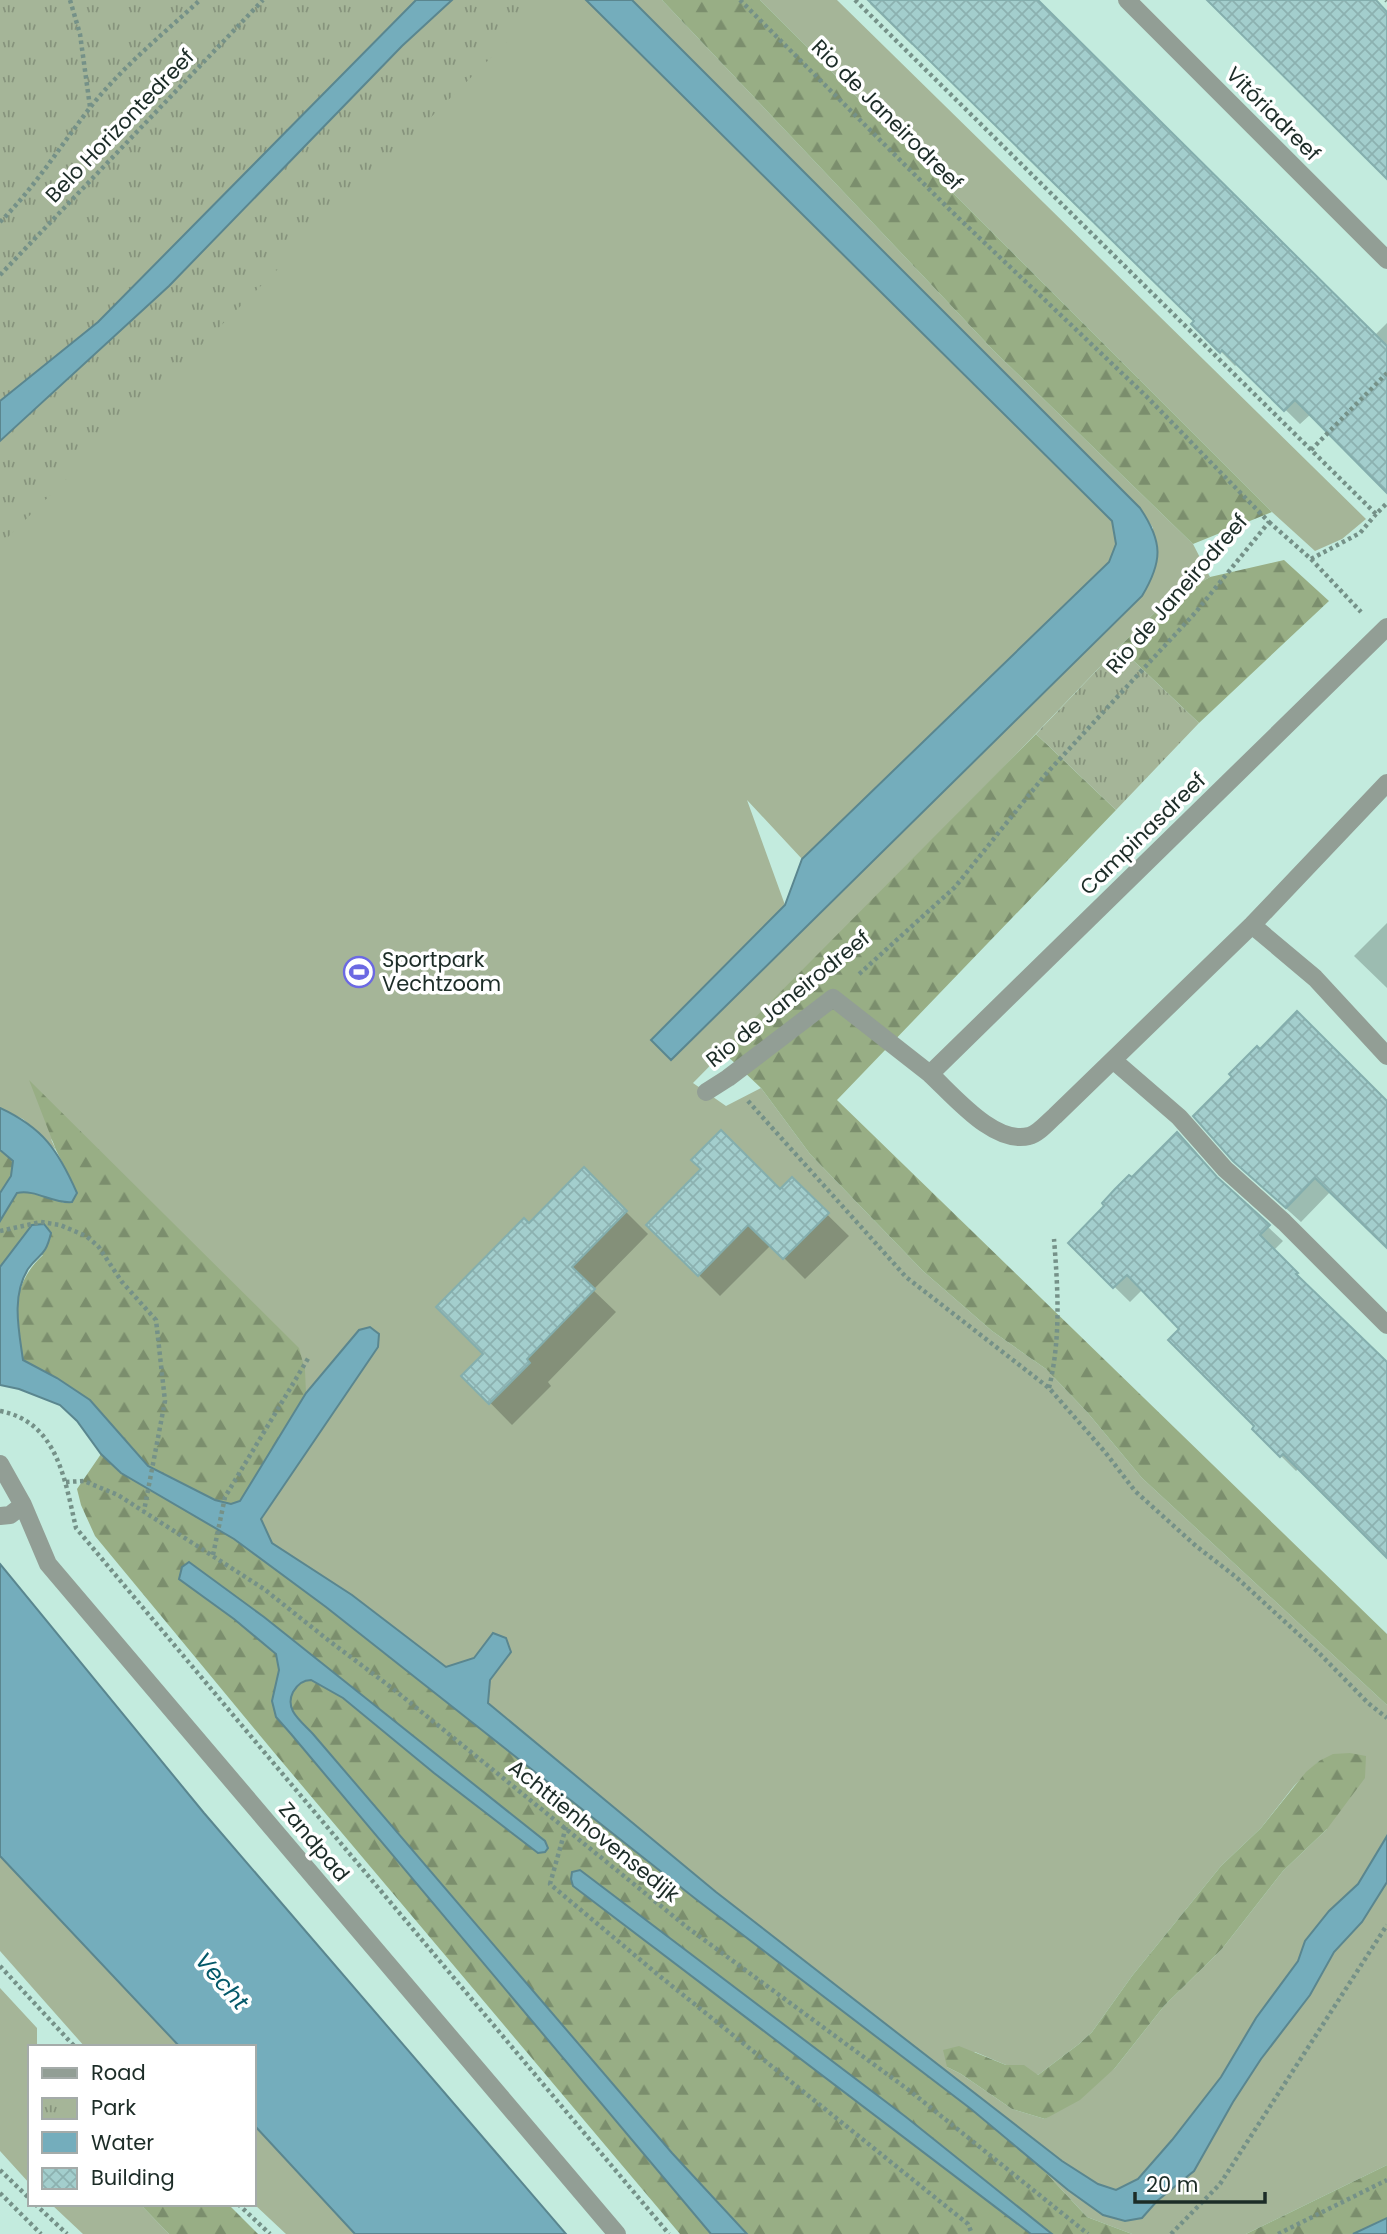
<svg xmlns="http://www.w3.org/2000/svg" width="1387" height="2234" font-family="Poppins,sans-serif">
<style>
.green{fill:#a5b598;fill-rule:evenodd}
.forest{fill:url(#forest-firs)}
.park{fill:url(#park-tufts)}
.water{fill:#74adbc;stroke:#5a868f;stroke-width:2}
.shadow{fill:#0003}
.building{fill:url(#building-cross-hatch);stroke:#84aead;stroke-width:2}
.lines{fill:none;stroke-linecap:round;stroke-linejoin:round}
.path{stroke:#759188;stroke-width:4.5;stroke-dasharray:3.5 3.5;stroke-linecap:butt}
.minor{stroke:#929e95;stroke-width:18}
.labels{text-anchor:middle;stroke-width:7;stroke-linejoin:round;paint-order:stroke}
.street-label{font-size:21px;fill:#1c2c27;stroke:#fff}
.poi-label{font-size:21px;fill:#1c2c27;stroke:#fff;text-anchor:start}
.water-label{font-size:23px;font-style:italic;fill:#045869;stroke:#fff}
</style>
<defs>
<pattern id="forest-firs" width="22" height="20" patternUnits="userSpaceOnUse" patternTransform="scale(1.75)"><rect width="22" height="20" fill="#98ae85"/><path d="M5 1l3.5 6h-7zM16 11l3.5 6h-7z" fill="#7b8e6d"/></pattern>
<pattern id="park-tufts" width="24" height="20" patternUnits="userSpaceOnUse" patternTransform="scale(1.75)"><rect width="24" height="20" fill="#a5b598"/><path d="M3 7l-1-3M5 7V3M7 7l1-3M15 17l-1-3M17 17v-4M19 17l1-3" fill="none" stroke="#86937c"/></pattern>
<pattern id="building-cross-hatch" width="8" height="8" patternUnits="userSpaceOnUse" patternTransform="scale(1.75)"><rect width="8" height="8" fill="#a3cecd"/><path d="M0 0l8 8M0 8l8-8" fill="none" stroke="#8cb1b0"/></pattern>
</defs>
<rect width="100%" height="100%" fill="#c3ebde"/>
<path class="green" d="M452 0H586L1112 521 1116 544 1109 562 802 859 747 800 785 905 651 1039 670 1060 1142 596 1153 528 1140 508 632 0H662L994 351 1193 544 1210 577 1167 601 1119 647 997 774 693 1083 726 1106 761 1088 810 1154 923 1271 992 1331 1046 1369 1087 1412 1142 1478 1387 1705V1836L1358 1884 1329 1911 1305 1941 1298 1961 1256 2018 1221 2077 1172 2140 1138 2179 1116 2190 1098 2184 1062 2161 716 1892 488 1703 490 1680 511 1652 493 1633 474 1658 446 1667 352 1595 272 1543 261 1520 330 1416 51 1139 56 1150 23 1119 0 1108V441ZM1319 1761 1327 1829 1283 1871 1222 1949 1164 2006 1115 2068 1045 2119 1012 2109 961 2074 947 2067 975 2052 1006 2065 1038 2075 1079 2044 1092 2032 1132 1976 1221 1866 1261 1828 1294 1786Z
M760 0H837L1366 519 1342 539 1315 551 1272 512Z
M0 1856 180 2047H85L0 1951Z
M1387 1882V2165L1246 2234H1132L1087 2217 1037 2163 1068 2190 1103 2215 1142 2218 1157 2201 1194 2171 1233 2102 1261 2059 1310 1995 1334 1952 1362 1922Z
M0 1988 37 2028V2047H30V2184L0 2151Z
M254 2125 355 2234H286L254 2204Z
M51 2204H140L169 2234H83Z"/>
<path class="forest" d="M662 0H760L1272 512 1193 544 994 351Z
M1284 560 1329 601 1199 723 1119 647 1167 601 1210 577Z
M1036 734 1116 810 837 1100 1387 1634V1705L1142 1478 1087 1412 1046 1369 992 1331 923 1271 810 1154 761 1088 722 1051Z
M29 1080 299 1348 305 1370 306 1393 240 1501 231 1505 215 1500 148 1466 90 1400 57 1378 23 1360C18 1316 8 1288 43 1255L7 1259 0 1267V1221L17 1193 26 1191 65 1203 74 1186 56 1150Z
M0 1150 13 1161 11 1176 0 1193Z
M101 1454 121 1473 234 1539 326 1607 697 1900 971 2109 1037 2163 1087 2217 1132 2234H680L272 1750 95 1536 81 1505 77 1489Z
M1350 1753 1366 1756 1365 1778 1327 1829 1283 1871 1222 1949 1164 2006 1115 2068 1080 2100 1045 2119 1012 2109 961 2074 947 2067 943 2050 959 2046 1006 2065H1024L1038 2075 1079 2044 1092 2032 1132 1976 1221 1866 1261 1828 1306 1772 1319 1761 1333 1754Z
M1387 2165V2218L1353 2234H1246Z
M140 2204H228L258 2234H169Z"/>
<path class="park" d="M0 0H549L0 545Z
M1119 647 1199 723 1116 810 1036 734Z"/>
<path class="water" d="M416 0H452L402 46 169 286 0 441V401L98 322Z
M586 0H632L1140 508C1163 542 1163 561 1142 596L671 1060 651 1040 785 905 802 859 1109 562 1116 544 1112 521Z
M0 1108C43 1128 58 1150 77 1193L72 1202C53 1204 36 1189 17 1193L0 1221V1193L11 1176 13 1161 0 1150Z
M44 1224 51 1233C45 1258 40 1252 28 1269 11 1296 19 1331 23 1360L57 1378 90 1400 148 1466 215 1500 231 1504 240 1501 306 1393 359 1330 370 1327 379 1334 378 1347 261 1519 272 1543 352 1595 446 1667 474 1658 493 1633 506 1638 511 1652 490 1680 488 1703 716 1892 1062 2161 1098 2184 1116 2190 1138 2179 1172 2140 1221 2077 1256 2018 1298 1961 1305 1941 1329 1911 1358 1884 1387 1836V1882L1362 1922 1334 1952 1310 1995 1261 2059 1233 2102 1194 2171 1157 2201 1142 2218 1125 2221 1103 2215 1068 2190 971 2109 697 1900 326 1607 234 1539 121 1473 101 1454 77 1421 60 1405 19 1389 0 1385V1267L32 1225Z
M189 1562 264 1617 545 1841 548 1848 545 1852 538 1853 434 1773 343 1698 311 1680C303 1680 297 1685 293 1692 284 1710 301 1721 313 1734L672 2153 747 2234H711L291 1734 276 1717 272 1701 279 1670 276 1654 234 1619 179 1579 182 1567Z
M0 1564 204 1813 566 2234H355L254 2125V2047H180L0 1856Z
M580 1870 906 2117 1052 2234H1031L573 1886 571 1879 572 1872Z
M1387 2218V2234H1353Z"/>
<path class="shadow" d="M872 0H1036L1374 336 1387 323V491L1311 414 1300 424 1238 363 1235 366 1194 324 1196 321 914 43 912 45 870 4Z
M1387 923V988L1354 956Z
M1387 1104V1247L1331 1191 1301 1222 1250 1176Z
M584 1170 648 1234 593 1290 616 1312 548 1382 551 1386 512 1425 464 1376 486 1354 529 1225Z
M792 1180 849 1236 805 1279 771 1245 720 1296 649 1225 780 1192Z
M1225 1187 1283 1241 1273 1251 1387 1363V1555L1299 1468 1296 1471 1269 1444 1181 1329 1143 1289 1130 1302 1070 1243Z"/>
<path class="building" d="M868 0H1038L1387 346V493L1295 400 1284 411 1222 350 1220 353 1191 324 1194 321Z
M1207 0H1376L1387 12V179Z
M1297 1011 1387 1101V1248L1315 1178 1286 1208 1233 1161 1193 1116 1232 1077 1229 1074 1257 1046 1260 1049Z
M721 1130 780 1189 792 1177 829 1213 783 1259 748 1225 698 1276 646 1225 701 1169 691 1160Z
M1177 1132 1217 1177 1270 1225 1260 1235 1298 1273 1296 1274 1387 1362V1558L1283 1454 1280 1457 1252 1429 1254 1426 1168 1340 1179 1329 1127 1275 1113 1288 1068 1243 1104 1206 1102 1203 1115 1189 1129 1175 1132 1177Z
M584 1167 627 1211 572 1267 595 1289 527 1359 530 1363 489 1404 461 1376 483 1354 436 1307 524 1218 529 1223Z"/>
<g class="lines">
<path class="path" d="M70 0 80 34 90 107
M740 0 949 209 1146 396 1269 522 1195 613 1045 775 955 887 857 976
M855 0 1376 514 1387 503
M1386 0 1387 1
M0 222C35 187 59 148 89 109 121 68 162 35 200 0
M0 275 263 0
M1311 450 1387 373
M1269 522 1311 559 1360 533 1376 514
M1311 559 1361 612
M748 1101 906 1277 1049 1388 1105 1452 1135 1491 1196 1546 1236 1577 1318 1652 1368 1703 1387 1718
M0 1231 41 1222 60 1225 86 1236 98 1246 122 1282 156 1320 165 1401 144 1511
M1049 1388C1061 1338 1058 1290 1054 1239
M0 1411C58 1422 65 1481 76 1528L669 2234
M66 1482 84 1481 118 1495 264 1589 328 1640 392 1688 688 1928 910 2091 1088 2234
M213 1555 225 1497 309 1357
M566 1827 550 1884 662 1978 968 2224 972 2234
M0 1966 75 2047
M0 2170 30 2199
M0 2193 41 2234
M35 2204 67 2234
M238 2204 270 2234
M1171 2234 1220 2184 1387 1925
M1278 2234 1387 2180"/>
<path class="minor" d="M1127 0 1387 260
M1387 627 930 1074C954 1096 994 1145 1029 1136 1038 1134 1048 1122 1055 1116L1252 925 1387 783
M1252 925 1315 978 1387 1056
M1113 1060 1179 1117 1225 1169 1284 1222 1387 1325
M706 1092 728 1078 833 998 930 1074
M0 1464 23 1505 48 1564 617 2234
M0 1516 10 1515 23 1505"/>
</g>
<defs>
<g id="stadium-ring" transform="scale(1.575)"><circle r="9.5" fill="#fff" stroke="#6c69e3" stroke-width="1.5"/><path d="M0-5a6.5 5 0 1 0 0 10a6.5 5 0 1 0 0-10ZM-3.5-1.8h7v3.6h-7Z" fill="#6c69e3"/></g>
</defs>
<g fill-rule="evenodd">
<use href="#stadium-ring" x="359" y="972"/>
</g>
<g class="labels">
<g class="street-label">
<text transform="translate(1273 114) rotate(45)" y="7">Vitóriadreef</text>
<text transform="translate(887 115) rotate(45)" y="7">Rio de Janeirodreef</text>
<text transform="translate(120 126) rotate(-46)" y="7">Belo Horizontedreef</text>
<text transform="translate(1177 594) rotate(-49)" y="7">Rio de Janeirodreef</text>
<text transform="translate(1143 834) rotate(-44)" y="7">Campinasdreef</text>
<text transform="translate(788 999) rotate(-39)" y="7">Rio de Janeirodreef</text>
<text transform="translate(594 1831) rotate(39)" y="7">Achttienhovensedijk</text>
<text transform="translate(314 1842) rotate(50)" y="7">Zandpad</text>
</g>
<g class="poi-label">
<text x="382" y="967">Sportpark<tspan x="382" dy="24">Vechtzoom</tspan></text>
</g>
<g class="water-label">
<text transform="translate(222 1981) rotate(49)" y="8">Vecht</text>
</g>
</g>
<rect x="28" y="2045" width="228" height="161" fill="#ffffff" stroke="#a4aba9" stroke-width="2"/>
<rect x="42" y="2068" width="35" height="10" fill="#929e95" stroke="#a4aba9" stroke-width="2"/>
<text x="91" y="2080" font-size="21" fill="#1c2c27">Road</text>
<rect x="42" y="2098" width="35" height="21" fill="url(#park-tufts)" stroke="#a4aba9" stroke-width="2"/>
<text x="91" y="2115" font-size="21" fill="#1c2c27">Park</text>
<rect x="42" y="2132" width="35" height="21" fill="#74adbc" stroke="#a4aba9" stroke-width="2"/>
<text x="91" y="2150" font-size="21" fill="#1c2c27">Water</text>
<rect x="42" y="2168" width="35" height="21" fill="url(#building-cross-hatch)" stroke="#a4aba9" stroke-width="2"/>
<text x="91" y="2185" font-size="21" fill="#1c2c27">Building</text>
<path d="M1135 2192v10h130v-10" fill="none" stroke="#1c2c27" stroke-width="3.5"/>
<text x="1146" y="2192" font-size="21" fill="#1c2c27" stroke="#ffffff" stroke-width="5" paint-order="stroke">20 m</text>
</svg>
